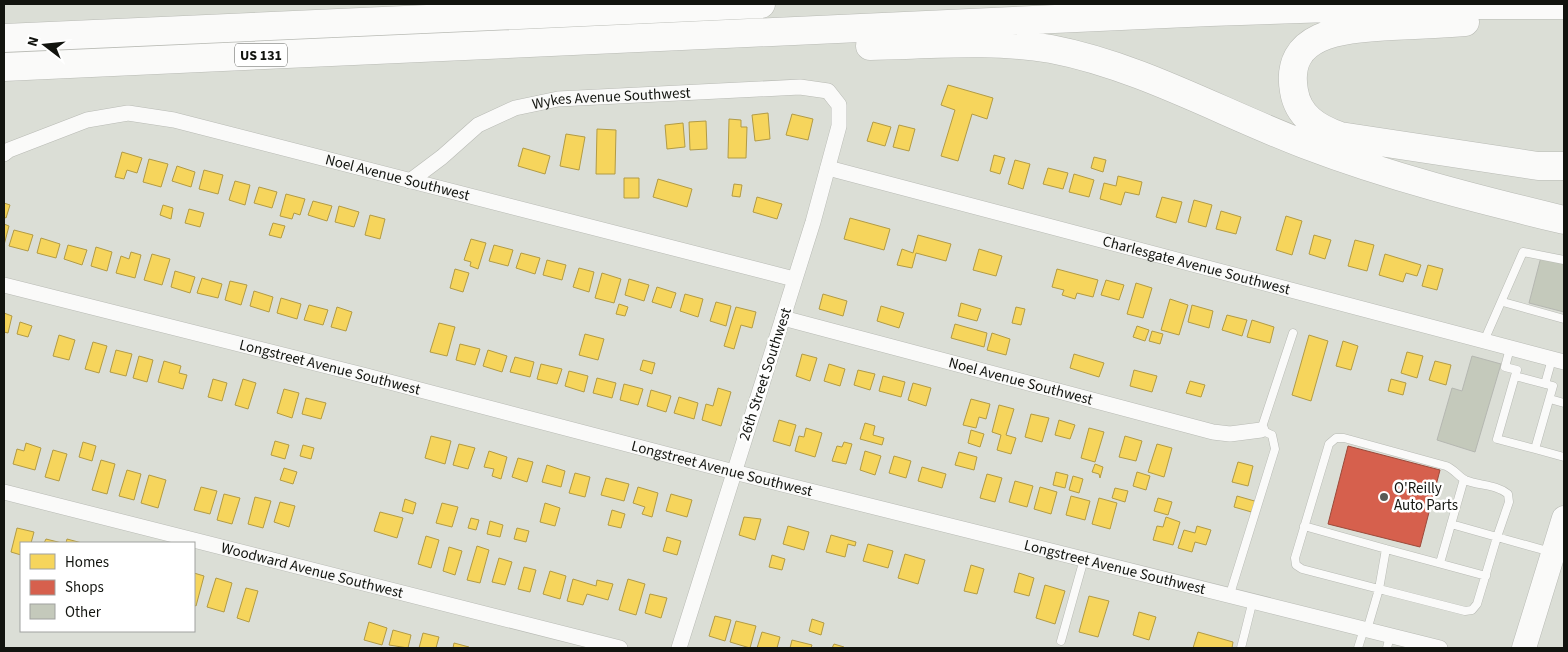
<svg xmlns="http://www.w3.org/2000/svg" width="1568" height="652" font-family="'Source Sans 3',sans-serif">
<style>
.homes{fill:#f6d55c;stroke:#b29b45}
.shops{fill:#d6604d;stroke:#9b493a}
.building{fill:#c4c9bb;stroke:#b5b7b1}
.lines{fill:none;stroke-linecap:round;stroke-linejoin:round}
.lane-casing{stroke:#b8bab4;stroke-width:9}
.street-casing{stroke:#b8bab4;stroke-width:16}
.primary-casing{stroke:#b8bab4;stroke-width:25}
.highway-casing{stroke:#b8bab4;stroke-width:29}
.lane{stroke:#fafaf9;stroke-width:8}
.street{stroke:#fafaf9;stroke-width:15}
.primary{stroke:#fafaf9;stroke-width:24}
.highway{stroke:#fafaf9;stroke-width:28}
.poi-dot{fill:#585b55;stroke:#fff;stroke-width:2}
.labels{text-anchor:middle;stroke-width:5;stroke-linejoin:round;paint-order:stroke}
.shield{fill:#fff;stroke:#595a57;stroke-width:1}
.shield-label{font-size:14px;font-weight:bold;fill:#12140f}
.street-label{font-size:15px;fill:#12140f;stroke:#fff}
.poi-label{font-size:15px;fill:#12140f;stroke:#fff;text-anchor:start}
</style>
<rect width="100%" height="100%" fill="#dbded6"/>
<path class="homes" d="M948 85 993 98 987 119 972 114 958 161 941 156 955 110 941 105Z
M768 113 770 139 755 141 752 115Z
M792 114 813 119 808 140 786 135Z
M729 119 741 120V127H747L746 158H728Z
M706 121 707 149 690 150 689 122Z
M873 122 891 127 885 146 867 141Z
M683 123 685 147 667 149 665 125Z
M899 125 915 129 909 151 893 147Z
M597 129 616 130 615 174H596Z
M566 134 585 137 579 170 560 166Z
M523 148 550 156 545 174 518 166Z
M122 152 142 158 137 173 127 170 124 179 115 177Z
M994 155 1005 158 1000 174 990 171Z
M1094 157 1106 160 1103 172 1091 168Z
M149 159 168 164 161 187 143 182Z
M1015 160 1030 164 1023 189 1008 184Z
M177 166 195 172 191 187 172 181Z
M1048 168 1068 173 1063 189 1043 184Z
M204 170 223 175 218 194 199 189Z
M1074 174 1094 180 1089 197 1069 192Z
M1118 176 1142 182 1139 195 1125 192 1121 205 1100 199 1104 183 1116 186Z
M624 178H639V198H624Z
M658 179 692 189 687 207 653 197Z
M235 181 250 185 245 205 229 200Z
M734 184 742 185 740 197 732 196Z
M259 187 277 192 272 208 254 203Z
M286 194 305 199 300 215 294 213 292 219 280 216Z
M757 197 782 204 777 219 753 212Z
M1162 197 1182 202 1176 223 1156 217Z
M1194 200 1212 205 1206 227 1188 222Z
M313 201 332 206 327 221 308 215Z
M4 203 10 205 6 218 4 217Z
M163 205 173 208 171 219 160 215Z
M339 206 359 212 354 227 335 222Z
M189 209 204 213 200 227 185 223Z
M1221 211 1241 217 1236 234 1216 229Z
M370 215 385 219 380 239 365 235Z
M1286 216 1302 221 1292 255 1276 250Z
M850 218 890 229 884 250 844 239Z
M273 223 285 226 281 238 269 235Z
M4 224 9 226 4 245Z
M14 230 33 235 28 251 9 246Z
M918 235 951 244 946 261 916 253 912 268 897 265 902 249 913 253Z
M1314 235 1331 240 1325 259 1309 254Z
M41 238 60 244 56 258 37 253Z
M471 239 486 243 478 269 470 266 471 262 464 260Z
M1355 240 1374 245 1367 271 1348 266Z
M68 245 87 250 82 265 64 259Z
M494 245 513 250 508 266 489 261Z
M96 247 112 252 107 271 91 266Z
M979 249 1002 256 996 276 973 270Z
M131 252 141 255 135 278 116 273 121 256 129 259Z
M521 253 540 258 535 274 516 268Z
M152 254 170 259 162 285 144 280Z
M1385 254 1421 265 1417 276 1406 273 1403 282 1379 275Z
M547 260 566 265 562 280 543 275Z
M1428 265 1443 269 1437 290 1422 286Z
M579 268 594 272 589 292 573 287Z
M455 269 469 273 463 292 450 288Z
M1057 269 1098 280 1093 297 1077 293 1075 299 1062 295 1064 290 1052 287Z
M175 271 195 277 190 293 171 287Z
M602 273 621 279 614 303 595 298Z
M202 278 222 284 218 298 197 293Z
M629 279 649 285 644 301 625 295Z
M1106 280 1124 285 1119 300 1101 295Z
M230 281 247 285 241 305 225 300Z
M1136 283 1152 288 1143 318 1127 314Z
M657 287 676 293 671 308 652 302Z
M254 291 273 297 269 312 250 306Z
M685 294 703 299 698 317 680 311Z
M823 294 847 301 843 316 819 309Z
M281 298 301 304 297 319 277 313Z
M1170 299 1188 305 1179 335 1161 330Z
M716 302 731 306 726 326 710 321Z
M961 303 981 309 977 321 958 316Z
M619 304 628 307 625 316 616 314Z
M309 305 328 310 323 325 304 320Z
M1192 305 1213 311 1209 328 1188 322Z
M881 306 904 313 899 328 877 321Z
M337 307 352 312 346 331 331 327Z
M736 307 756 312 752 328 741 325 734 349 724 346Z
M1016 307 1025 309 1021 325 1012 323Z
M4 313 12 316 8 333 4 332Z
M1227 315 1247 320 1242 336 1222 330Z
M1252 320 1274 327 1270 343 1247 337Z
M20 322 32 326 28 337 17 334Z
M439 323 455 327 447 356 430 352Z
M955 324 987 333 984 347 951 338Z
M1137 326 1149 330 1145 341 1133 337Z
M1152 331 1163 334 1160 344 1149 341Z
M992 333 1010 339 1006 355 987 350Z
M585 334 604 339 598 360 579 355Z
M59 335 75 340 69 360 53 356Z
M1309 335 1328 341 1311 401 1292 395Z
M1343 341 1358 346 1351 370 1336 366Z
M93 342 107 346 99 373 85 369Z
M460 344 480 349 475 365 456 360Z
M116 350 132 354 126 376 110 372Z
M488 350 507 356 502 372 483 366Z
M1407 352 1423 356 1417 378 1401 373Z
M802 354 817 358 810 381 796 376Z
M1074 354 1104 363 1099 377 1070 368Z
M139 356 153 360 147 382 133 378Z
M515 357 534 362 530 377 510 372Z
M643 360 655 363 652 374 640 370Z
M164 361 181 366 179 373 187 375 183 389 158 382Z
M1435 361 1451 365 1446 385 1429 380Z
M541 364 562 369 557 384 537 379Z
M829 364 845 369 840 386 824 381Z
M858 370 875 374 870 390 854 385Z
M1134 370 1157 376 1152 392 1130 386Z
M569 371 588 376 584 392 565 386Z
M883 376 905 382 901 397 879 391Z
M597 378 616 383 612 398 593 393Z
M213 379 227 383 222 401 208 397Z
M243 379 256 383 248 409 235 405Z
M1391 379 1406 383 1403 395 1388 391Z
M1190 381 1205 385 1201 397 1186 393Z
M913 383 931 388 926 406 908 400Z
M624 384 643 389 638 405 620 400Z
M718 388 731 392 721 426 702 420 706 404 713 406Z
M284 389 299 393 292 418 277 413Z
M651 390 671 396 666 412 647 406Z
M679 397 698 403 694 419 674 413Z
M306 398 326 403 321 419 302 414Z
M971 399 990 404 986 419 979 417 976 428 963 425Z
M999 405 1014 409 1006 435 1016 438 1011 454 997 450 1001 435 992 432Z
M1031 414 1049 418 1042 442 1025 437Z
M779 420 796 425 790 446 773 441Z
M1059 420 1075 425 1070 439 1055 435Z
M865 423 875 426 873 435 884 438 882 445 860 439Z
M806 428 822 433 815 457 795 451 799 436 804 437Z
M1089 428 1104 432 1095 462 1081 458Z
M971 430 984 434 980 447 968 443Z
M431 436 451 441 445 464 425 458Z
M1125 436 1142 441 1136 461 1119 457Z
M275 441 289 445 285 459 271 455Z
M83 442 96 446 92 461 79 457Z
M844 442 852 444 846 464 832 461 837 446 842 447Z
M26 443 41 448 35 470 13 464 17 449 24 451Z
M459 444 475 448 468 469 453 465Z
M1157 444 1172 448 1164 477 1148 472Z
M303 445 314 448 311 459 300 456Z
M53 450 67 454 59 481 45 477Z
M489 451 507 457 501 479 492 476 494 469 484 467Z
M865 451 881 456 875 475 860 470Z
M959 452 977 457 974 470 955 465Z
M894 456 911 461 906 478 889 473Z
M518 458 533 462 527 482 512 477Z
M101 460 115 464 107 494 92 490Z
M1238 462 1253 466 1248 486 1232 482Z
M1095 464 1103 467 1100 478 1099 474 1092 472Z
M547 465 565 471 561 487 542 482Z
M922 467 946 474 942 488 918 481Z
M284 468 297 472 293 484 280 480Z
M127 470 141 474 134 500 119 496Z
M1056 472 1068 475 1065 488 1053 485Z
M1137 472 1150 476 1146 490 1133 486Z
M575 473 590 477 585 497 569 493Z
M987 474 1002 478 995 502 980 498Z
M149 475 166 480 158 508 141 503Z
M1073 476 1083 479 1079 493 1069 490Z
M606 478 629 484 624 501 601 495Z
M1015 481 1033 486 1027 507 1009 502Z
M201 487 217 491 210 514 194 510Z
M638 487 658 493 652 517 642 514 645 507 633 503Z
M1040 487 1057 492 1051 514 1034 509Z
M1115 488 1128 491 1125 502 1112 498Z
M224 494 240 498 232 524 217 520Z
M671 494 692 500 687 517 666 511Z
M1071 496 1090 501 1085 520 1066 515Z
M1237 496 1258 502 1255 513 1234 507Z
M255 497 271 501 263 528 248 524Z
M1099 498 1117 503 1110 529 1092 524Z
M1158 498 1172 502 1168 515 1154 511Z
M405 499 416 503 413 514 402 511Z
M280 502 295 506 289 527 274 522Z
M442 503 458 507 452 527 436 523Z
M545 503 560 508 555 526 540 522Z
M612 510 625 514 621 528 608 525Z
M380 512 403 518 397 538 374 531Z
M744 517 761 519 755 540 739 535Z
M1166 517 1180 522 1173 545 1153 540 1157 526 1163 527Z
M471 518 479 520 476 530 468 528Z
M490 521 503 525 500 537 487 534Z
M788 526 809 532 804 550 783 544Z
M1197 526 1211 530 1206 545 1195 542 1192 552 1178 548 1184 530 1195 533Z
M17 528 34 532 31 543H21V555L11 552Z
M517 528 529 531 526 542 514 539Z
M831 535 856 542 855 546 848 544 845 557 826 552Z
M426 536 439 540 431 568 418 564Z
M667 537 681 541 677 555 663 551Z
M46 539 62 543H44Z
M67 539 82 543H66Z
M868 544 893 551 888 568 863 561Z
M477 546 489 550 480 583 467 580Z
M449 547 462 551 455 575 443 571Z
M905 554 925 560 918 584 898 578Z
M772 555 785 559 782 570 769 567Z
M499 558 512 562 505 585 492 582Z
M971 565 984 569 977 594 964 591Z
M524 567 536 570 530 592 518 589Z
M550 571 566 576 560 599 543 594Z
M194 573 204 576 196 606 194 605Z
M1019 573 1034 578 1029 596 1014 592Z
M216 578 232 583 224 612 207 607Z
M573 579 596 586 597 580 613 584 608 600 587 594 583 605 567 601Z
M628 579 645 584 636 615 619 610Z
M1045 585 1065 591 1055 624 1036 618Z
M246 588 258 591 249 622 237 618Z
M650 594 667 598 661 618 645 613Z
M1089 596 1109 601 1098 637 1079 632Z
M1139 612 1156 617 1149 640 1133 635Z
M715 616 731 620 725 641 709 636Z
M812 619 824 623 821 635 809 631Z
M736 621 756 626 750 648 730 642Z
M369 622 387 628 382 645 364 640Z
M393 630 411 635 408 648 389 645Z
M762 632 780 637 777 648H757Z
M1198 632 1233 642 1232 648H1193Z
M423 633 439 637 436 648H419Z
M792 640 812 645 811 648H790Z
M454 643 469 647V648H453Z
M834 644 844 647V648H832Z"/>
<path class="shops" d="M1348 446 1440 470 1420 547 1328 524Z"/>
<path class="building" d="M1541 257 1564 263V312L1529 303Z
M1472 356 1501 364 1475 452 1437 440 1452 388 1462 391Z"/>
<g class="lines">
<g class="lane-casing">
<path id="lane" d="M1503 302 1564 319
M1484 341 1523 252 1564 260
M1510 348 1505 367 1517 370 1515 376
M1515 376 1553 386 1535 449 1497 439Z
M1545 384 1552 359
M1550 399 1564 403
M1535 449 1564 457
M1451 524 1497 537 1509 502 1508 494C1496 484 1479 486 1465 480 1458 476 1454 469 1446 466L1344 438H1336L1329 444 1295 558 1296 565 1302 569 1379 589 1386 549 1486 576
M1304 526 1386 549
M1440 563 1464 479
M1230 594 1275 449 1272 435 1261 430 1293 333
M1367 630 1379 589 1465 611 1472 610 1477 604 1497 537 1551 552
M1061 641 1084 559
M1241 648 1253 600
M1358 648 1364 629
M1387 648 1390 635"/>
</g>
<g class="street-casing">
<g id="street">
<path id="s1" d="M4 154 9 150 87 120 128 113 174 120 794 279"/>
<path id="s2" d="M828 168 1564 362"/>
<path id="s3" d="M410 181 442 157 478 125 515 108 558 99 800 87 828 91 839 105V126L813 222 679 648"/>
<path id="s4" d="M4 285 363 375 734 472 1440 648"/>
<path id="s5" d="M783 318 1213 432 1230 434 1261 430"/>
<path id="s6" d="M4 492 620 648"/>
</g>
</g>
<g class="primary-casing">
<path id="primary" d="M1524 648 1564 518"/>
</g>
<g class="highway-casing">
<path id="highway" d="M1465 22C1440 24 1416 25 1392 26 1351 29 1283 29 1294 91 1298 116 1317 128 1340 136L1538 166H1564
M4 38 761 4
M870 46C929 45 992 39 1051 49 1140 66 1222 113 1306 145 1390 177 1477 199 1564 220
M4 67 1210 12 1421 5H1564"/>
</g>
<use href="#lane" class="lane"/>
<use href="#street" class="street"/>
<use href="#primary" class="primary"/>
<use href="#highway" class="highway"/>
</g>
<circle class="poi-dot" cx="1384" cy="497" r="5"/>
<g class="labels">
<rect class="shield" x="235" y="43.5" width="52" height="23" rx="4"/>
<g class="shield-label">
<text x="261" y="60">US 131</text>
</g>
<g class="street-label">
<text dy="5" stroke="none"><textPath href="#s3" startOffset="226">Wykes Avenue Southwest</textPath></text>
<text dy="5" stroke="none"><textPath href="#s1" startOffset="409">Noel Avenue Southwest</textPath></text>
<text dy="5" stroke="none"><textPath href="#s2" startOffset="381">Charlesgate Avenue Southwest</textPath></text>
<text dy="5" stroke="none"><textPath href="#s4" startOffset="336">Longstreet Avenue Southwest</textPath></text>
<text transform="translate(765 374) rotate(-72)" y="5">26th Street Southwest</text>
<text dy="5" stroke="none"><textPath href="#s5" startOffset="246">Noel Avenue Southwest</textPath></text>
<text dy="5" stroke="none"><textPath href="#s4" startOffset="741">Longstreet Avenue Southwest</textPath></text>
<text dy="5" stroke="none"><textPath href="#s4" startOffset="1146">Longstreet Avenue Southwest</textPath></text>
<text dy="5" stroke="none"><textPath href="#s6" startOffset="318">Woodward Avenue Southwest</textPath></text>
</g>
<g class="poi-label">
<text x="1394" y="493">O'Reilly<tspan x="1394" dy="17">Auto Parts</tspan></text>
</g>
</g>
<rect width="1568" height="652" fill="none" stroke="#12140f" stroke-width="10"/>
<rect x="20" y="542" width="175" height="90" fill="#ffffff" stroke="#a0a19f"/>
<rect x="30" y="554" width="25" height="15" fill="#f6d55c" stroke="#a0a19f"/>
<text x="65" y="567" font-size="15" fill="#12140f">Homes</text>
<rect x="30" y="580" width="25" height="15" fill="#d6604d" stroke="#a0a19f"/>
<text x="65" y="592" font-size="15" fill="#12140f">Shops</text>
<rect x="30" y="604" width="25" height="15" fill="#c4c9bb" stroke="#a0a19f"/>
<text x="65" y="617" font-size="15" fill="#12140f">Other</text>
<g transform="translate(45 45) rotate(286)" stroke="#ffffff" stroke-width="4" paint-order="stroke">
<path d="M0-4L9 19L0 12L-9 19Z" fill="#12140f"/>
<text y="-8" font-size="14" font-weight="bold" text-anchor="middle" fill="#12140f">N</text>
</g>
</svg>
